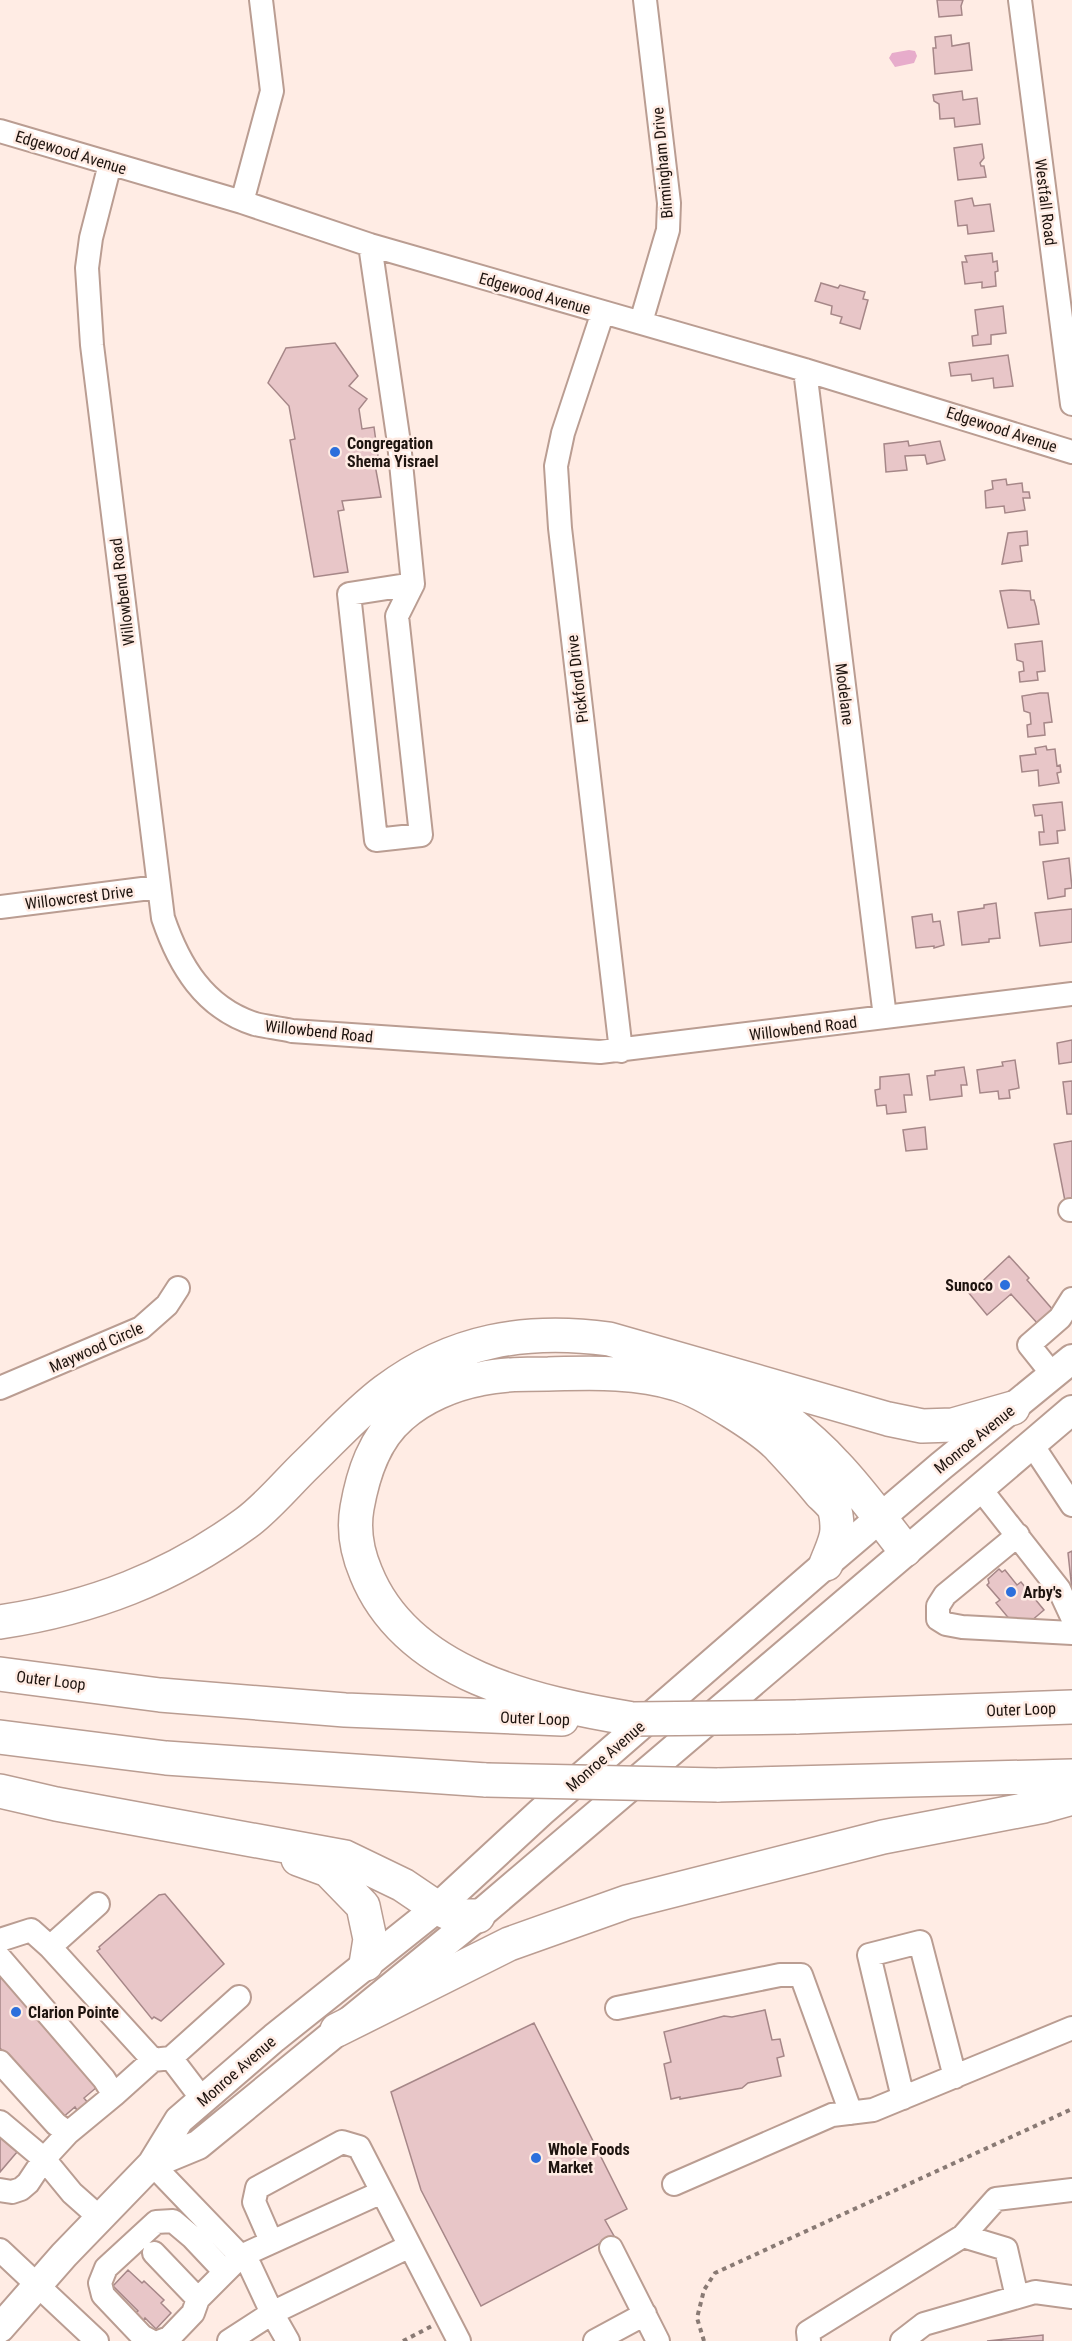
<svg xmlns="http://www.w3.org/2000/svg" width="1072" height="2341" font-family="'Roboto Condensed',sans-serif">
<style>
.water{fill:#e7accb}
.building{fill:#e8c6c8;stroke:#a68788;stroke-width:1.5}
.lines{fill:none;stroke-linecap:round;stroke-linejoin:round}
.minor-casing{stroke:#ba9d92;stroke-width:26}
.major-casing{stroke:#ba9d92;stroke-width:32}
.highway-casing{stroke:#ba9d92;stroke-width:36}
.path{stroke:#897a74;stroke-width:4;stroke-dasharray:4.5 4.5;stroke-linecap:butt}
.minor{stroke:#fff;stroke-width:22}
.major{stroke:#fff;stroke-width:28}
.highway{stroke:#fff;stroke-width:33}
.highway-bridge-casing{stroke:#ba9d92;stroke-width:36;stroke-linecap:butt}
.highway-bridge{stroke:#fff;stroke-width:33}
.poi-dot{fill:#2c6fdc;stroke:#ffece4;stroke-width:2}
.labels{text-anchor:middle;stroke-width:5;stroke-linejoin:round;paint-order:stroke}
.street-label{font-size:16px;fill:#1e140f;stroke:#ffece4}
.poi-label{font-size:16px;font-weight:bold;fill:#1e140f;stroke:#ffece4;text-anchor:start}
</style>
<rect width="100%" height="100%" fill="#ffece4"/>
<path class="water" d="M909 50 915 51 917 56 914 63 895 67 889 58 892 53Z"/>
<path class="building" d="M937 0H963L961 6 962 15 939 17Z
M951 35 952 46 969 43 972 70 935 74 933 48H936L935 37Z
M962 91 963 100 977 98 980 124 955 127 954 118 940 119 939 104 934 101 933 95Z
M982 144 984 158 980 163 981 166H984L986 177 958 180 954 148Z
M972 198 974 206 990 204 994 231 968 234 967 225 958 226 955 201Z
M992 253 993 262 997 261 998 271 995 272 996 286 982 288V282L965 284 962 262H967L965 256Z
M821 283 838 288 840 285 865 292 863 299 868 300 860 329 840 323 842 317 831 314 832 306 815 301Z
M1003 306 1006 333 991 335V344L973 346 972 336 978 335 975 310Z
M335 343 358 376 349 386 367 399 359 409 362 429 374 427 379 464 375 465 381 497 342 501 344 510 338 511 348 572 314 577 290 440 295 439 289 406 268 383 286 348Z
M1008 355 1013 386 994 388 993 378 972 381 971 374 951 376 949 363Z
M908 441 909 446 940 441 945 460 927 464 925 455 905 456 907 470 886 472 884 444Z
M1006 479 1007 485 1022 483 1023 492H1029L1030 498H1023L1025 510 1005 513 1004 506 986 508 985 491 993 489 992 481Z
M1027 531 1028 545 1020 546 1022 561 1002 564 1008 533Z
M1011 590 1030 591 1031 600H1034L1036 607 1039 624 1008 628 1000 591Z
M1042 641 1045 671 1037 672 1038 680 1020 682 1019 672 1024 671 1023 662 1017 660 1015 644Z
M1040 693H1048L1052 722 1044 723 1045 735 1028 737 1027 725 1031 724 1030 713 1024 711 1022 696Z
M1046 746 1047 750 1055 749 1057 766 1060 765 1061 772 1057 773 1059 783 1039 786 1038 770 1022 772 1020 756 1036 754 1035 748Z
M1062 802 1065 830 1057 831 1058 843 1040 845 1039 832H1044L1042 815 1035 816 1033 805Z
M1069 858 1072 888 1065 889V896L1048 899 1043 862Z
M996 903 1000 938 989 939V942L962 945 958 912 984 908V905Z
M1072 909V942L1040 946 1035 913Z
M932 914 933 922 940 921 944 945 934 948V946L916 948 912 917Z
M1072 1040V1062L1059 1064 1057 1043Z
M1015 1060 1019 1088 1009 1090 1010 1098 999 1099 998 1091 980 1093 977 1070 1003 1066 1002 1062Z
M964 1067 967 1085H961L962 1096 930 1100 927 1076 935 1075V1071Z
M909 1074 912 1095H904L906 1112 887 1114 886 1105 877 1106 875 1090 880 1089V1077Z
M1072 1081V1114H1067L1063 1082Z
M925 1127 927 1149 906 1151 903 1130Z
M1072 1141V1199L1065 1201 1054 1144Z
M1009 1256 1029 1278 1027 1280 1053 1310 1038 1324 1011 1294 987 1315 968 1292H971Z
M1072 1551V1590L1068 1553Z
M999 1569 1002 1572 1005 1570 1017 1585 1021 1582 1044 1610 1024 1627H1016L996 1603 1000 1600 987 1585 989 1583 988 1579Z
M165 1894 224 1964 161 2021 154 2017 152 2019 97 1951 100 1949 99 1947 159 1895Z
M0 1976 97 2087 84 2098 88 2103 78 2112 75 2107 61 2119 0 2048Z
M765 2010 772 2040 780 2039 784 2056 777 2058 781 2076 748 2083 742 2088 680 2099V2097L671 2099 664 2064 671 2062 664 2032 724 2016 732 2017Z
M534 2023 627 2209 605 2220 614 2236 481 2306 421 2190 391 2092Z
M0 2137 17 2152 0 2172Z
M128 2270 142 2283 144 2281 164 2300 161 2303 171 2313 156 2329 145 2318 143 2321 135 2313 138 2311 113 2286Z
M1043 2335V2341H987Z"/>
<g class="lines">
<g class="minor-casing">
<path id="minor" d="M1020 0 1072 404
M0 131 242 202 370 245 805 370 1072 452
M110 164 91 238 87 268 92 345 163 918C179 965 204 1008 255 1024 267 1027 280 1028 292 1031L600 1052 1072 994
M242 202 272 91 261 0
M370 245 399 443 413 584 397 616 421 835 376 840 349 594 413 584
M603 312 563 433 556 466 560 528 621 1051
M641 322 668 230 669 203 645 0
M805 370 885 1017
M0 907 158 887
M1070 1210H1072
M1053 1375 1029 1345 1060 1318 1072 1299
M0 1388 141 1328 167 1305 178 1288
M1031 1443 1072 1505
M979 1487 1059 1589 1072 1617
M1018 1535 945 1595 938 1606V1619L946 1624 962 1627 1072 1633
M98 1904 50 1947 153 2060 171 2058
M0 1940 31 1930 50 1947
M0 1958 104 2079 114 2095 68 2133 56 2124 0 2062
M617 2008 780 1975H801L851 2113
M114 2095 153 2060
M903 2098 869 1955 920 1942 955 2077
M203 2100 171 2058 239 1997
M0 2122 44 2159 72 2193 99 2217
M152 2164 250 2266 272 2313 288 2341
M674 2184 832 2115 873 2110 1072 2028
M0 2190 12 2192 21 2189 28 2183 44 2159 68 2133
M963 2236 996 2199 1072 2190
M271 2241 254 2202 257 2188 342 2142 359 2147 459 2341
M611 2248 658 2341
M0 2250 97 2341
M154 2253 198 2299
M151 2341 142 2336 103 2295 100 2283 106 2268 156 2222 173 2221 192 2237 225 2272
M161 2341 169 2338 193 2313 198 2299 241 2256 382 2192
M229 2341 272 2313 410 2246
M595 2341 645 2314
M809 2341 808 2332 963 2236 1006 2249 1017 2297
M902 2341 924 2324 1035 2292 1072 2297"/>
</g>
<g class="major-casing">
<path id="major" d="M152 2164 198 2145 478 1916 1072 1410
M0 2328 64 2255 152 2164 179 2120 274 2038 437 1908 541 1812 826 1564 941 1466 1072 1359"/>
</g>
<g class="highway-casing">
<path id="highway" d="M735 1383C770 1407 806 1432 835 1464 861 1491 882 1521 905 1550
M0 1622C92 1608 171 1578 246 1523 267 1508 289 1481 308 1463 333 1439 357 1412 385 1391 453 1340 526 1328 609 1339L888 1419 922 1426 953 1425 1013 1408
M0 1674 160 1695 345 1710 562 1719
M796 1717 1072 1707
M633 1719C536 1703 407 1675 366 1573 357 1552 353 1531 357 1508 363 1474 374 1439 401 1416 422 1397 453 1384 480 1379 502 1374 526 1374 548 1374 590 1373 636 1371 677 1384 702 1391 765 1430 782 1450 795 1464 808 1478 820 1493 824 1497 831 1503 834 1508 836 1513 837 1524 837 1529 837 1540 830 1553 826 1564
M0 1737 166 1758 486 1780
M717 1785 1072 1776
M0 1791 56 1804 345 1857 403 1885 437 1908 455 1916H478
M298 1859 328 1870 363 1906 370 1939 366 1964
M337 2030 509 1944 627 1902 883 1837 1044 1806 1072 1798"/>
</g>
<path class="path" d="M403 2341 432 2326
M704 2341 697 2318 704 2290 715 2273 1072 2109"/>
<use href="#minor" class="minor"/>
<use href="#major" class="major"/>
<use href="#highway" class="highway"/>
<g class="highway-bridge-casing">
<path id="highway-bridge" d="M633 1719 796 1717
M486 1780 717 1785"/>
</g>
<use href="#highway-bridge" class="highway-bridge"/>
</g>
<g class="poi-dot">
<circle cx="335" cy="452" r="6"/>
<circle cx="1005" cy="1285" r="6"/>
<circle cx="1011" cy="1592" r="6"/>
<circle cx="16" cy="2012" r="6"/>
<circle cx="536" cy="2158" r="6"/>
</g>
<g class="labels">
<g class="street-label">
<text transform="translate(71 152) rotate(17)" y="6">Edgewood Avenue</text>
<text transform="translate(662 163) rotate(-95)" y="6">Birmingham Drive</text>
<text transform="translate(1046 202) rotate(83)" y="6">Westfall Road</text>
<text transform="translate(535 293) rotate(16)" y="6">Edgewood Avenue</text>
<text transform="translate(1002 429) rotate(18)" y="6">Edgewood Avenue</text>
<text transform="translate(122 592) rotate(-97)" y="6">Willowbend Road</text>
<text transform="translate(577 679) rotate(-97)" y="6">Pickford Drive</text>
<text transform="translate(845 694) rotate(83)" y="6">Modelane</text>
<text transform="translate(79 897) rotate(-7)" y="6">Willowcrest Drive</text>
<text transform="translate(803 1028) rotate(-7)" y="6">Willowbend Road</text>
<text transform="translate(319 1031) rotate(6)" y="6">Willowbend Road</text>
<text transform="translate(96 1347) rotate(-24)" y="6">Maywood Circle</text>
<text transform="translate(974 1439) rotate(-39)" y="6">Monroe Avenue</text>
<text transform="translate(51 1680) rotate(7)" y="6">Outer Loop</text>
<text transform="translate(1021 1709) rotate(-2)" y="6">Outer Loop</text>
<text transform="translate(535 1718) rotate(2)" y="6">Outer Loop</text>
<text transform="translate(605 1756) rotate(-41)" y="6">Monroe Avenue</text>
<text transform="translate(236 2071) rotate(-41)" y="6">Monroe Avenue</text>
</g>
<g class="poi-label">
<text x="347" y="449">Congregation<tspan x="347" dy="18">Shema Yisrael</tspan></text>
<text x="993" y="1291" text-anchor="end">Sunoco</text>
<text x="1023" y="1598">Arby's</text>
<text x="28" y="2018">Clarion Pointe</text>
<text x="548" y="2155">Whole Foods<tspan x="548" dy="18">Market</tspan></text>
</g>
</g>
</svg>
